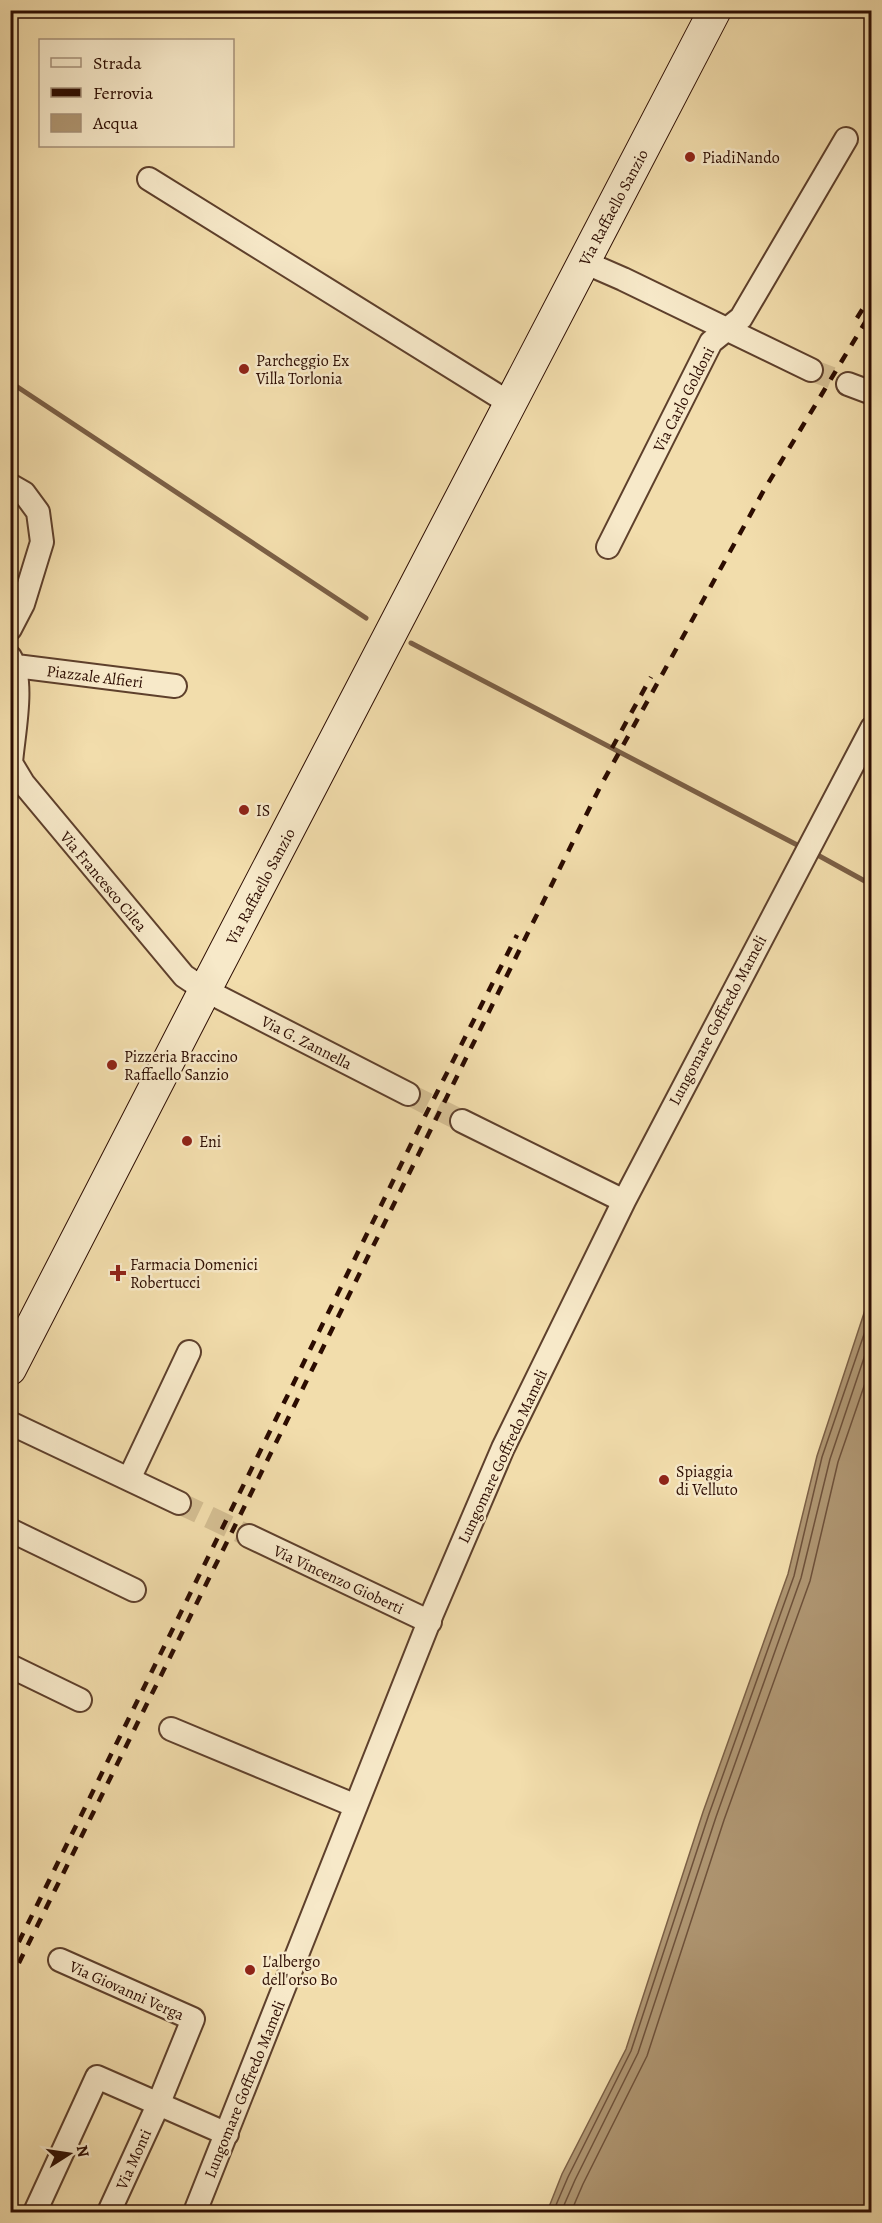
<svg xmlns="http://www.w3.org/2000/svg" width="882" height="2223" font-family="Alegreya,serif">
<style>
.water{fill:#af9672;stroke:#7b5f45;stroke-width:1.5}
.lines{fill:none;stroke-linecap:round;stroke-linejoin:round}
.shore{stroke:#6e513a;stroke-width:1.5}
.stream{stroke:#7b5f45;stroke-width:5}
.street-tunnel{stroke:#d4be92;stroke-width:22;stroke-dasharray:22 11;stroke-linecap:butt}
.street-casing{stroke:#5e402c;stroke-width:26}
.secondary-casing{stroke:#2c0c01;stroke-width:34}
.street{stroke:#f7e9c9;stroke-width:22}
.secondary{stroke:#f7e9c9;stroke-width:32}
.rail{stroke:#2c0c01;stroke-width:4.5;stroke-dasharray:10 10;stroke-linecap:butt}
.poi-dot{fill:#8f2418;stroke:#f7e9c9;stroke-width:2}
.labels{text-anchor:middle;stroke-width:5;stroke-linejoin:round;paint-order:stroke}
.poi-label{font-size:16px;fill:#2c0c01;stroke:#f7e9c9;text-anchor:start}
.street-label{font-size:16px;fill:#2c0c01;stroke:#f7e9c9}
</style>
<rect width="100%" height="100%" fill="#f2ddac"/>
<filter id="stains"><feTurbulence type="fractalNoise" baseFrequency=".00333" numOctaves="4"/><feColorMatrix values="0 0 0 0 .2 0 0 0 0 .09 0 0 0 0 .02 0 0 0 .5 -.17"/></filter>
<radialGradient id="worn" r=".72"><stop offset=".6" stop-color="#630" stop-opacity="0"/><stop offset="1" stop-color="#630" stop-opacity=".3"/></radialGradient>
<path class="water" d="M871 1292V2212H547L562 2174 626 2049 703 1812 788 1574 817 1456Z"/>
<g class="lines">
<path class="shore" d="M553 2212 568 2177 631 2051 709 1814 794 1576 822 1457 872 1311
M561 2212 575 2180 638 2053 716 1817 801 1578 830 1459 872 1334
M571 2212 583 2184 647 2056 724 1820 810 1581 838 1462 872 1363"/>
<path class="stream" d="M10 382 366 618
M411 643 803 848
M814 853 872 885"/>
<path class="street-tunnel" d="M811 370 848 384
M408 1094 462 1121
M179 1503 249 1536"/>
<g class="street-casing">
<path id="street" d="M149 179 511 404
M584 262 623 279 811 370
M848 384 872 393
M10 485 24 493 38 512 42 542 23 604 10 629
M608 547 711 342 741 318 846 139
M10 657C25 681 13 735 11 763
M16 666 175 686
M11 763 23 783 184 976 205 990 408 1094
M462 1121 624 1201
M10 1423 179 1503
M129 1479 189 1352
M10 1530 134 1590
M249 1536 430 1622
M10 1666 80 1700
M171 1729 356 1806
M60 1960 193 2019 158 2105 109 2212
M35 2212 97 2077 227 2134
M195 2212 432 1614 503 1448 624 1201 872 728"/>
</g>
<g class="secondary-casing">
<path id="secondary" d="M10 1369 205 990 715 10"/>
</g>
<use href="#street" class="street"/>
<use href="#secondary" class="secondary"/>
<path class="rail" d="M857 318 872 294
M612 748 651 677
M10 1960 422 1122 517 935
M10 1981 600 787 764 490 872 311"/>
</g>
<g class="poi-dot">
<circle cx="690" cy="157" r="6"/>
<circle cx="244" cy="369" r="6"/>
<circle cx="244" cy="810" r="6"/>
<circle cx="112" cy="1065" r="6"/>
<circle cx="187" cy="1141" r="6"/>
<path d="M115 1264h6v6h6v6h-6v6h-6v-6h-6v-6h6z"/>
<circle cx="664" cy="1480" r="6"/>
<circle cx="250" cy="1970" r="6"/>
</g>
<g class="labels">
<g class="poi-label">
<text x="702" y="163">PiadiNando</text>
<text x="256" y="366">Parcheggio Ex<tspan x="256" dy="18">Villa Torlonia</tspan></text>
<text x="256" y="816">IS</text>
<text x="124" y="1062">Pizzeria Braccino<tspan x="124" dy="18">Raffaello Sanzio</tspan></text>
<text x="199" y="1147">Eni</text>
<text x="130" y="1270">Farmacia Domenici<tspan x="130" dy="18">Robertucci</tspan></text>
<text x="676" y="1477">Spiaggia<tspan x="676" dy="18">di Velluto</tspan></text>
<text x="262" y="1967">L'albergo<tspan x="262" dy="18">dell'orso Bo</tspan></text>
</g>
<g class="street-label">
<text transform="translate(613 207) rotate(-62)" y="6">Via Raffaello Sanzio</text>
<text transform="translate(683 399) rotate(-63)" y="6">Via Carlo Goldoni</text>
<text transform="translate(95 676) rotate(7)" y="6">Piazzale Alfieri</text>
<text transform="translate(104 881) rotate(50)" y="6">Via Francesco Cilea</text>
<text transform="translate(260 886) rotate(-62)" y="6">Via Raffaello Sanzio</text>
<text transform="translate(717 1020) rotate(-62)" y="6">Lungomare Goffredo Mameli</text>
<text transform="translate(307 1042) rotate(27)" y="6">Via G. Zannella</text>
<text transform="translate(502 1456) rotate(-65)" y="6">Lungomare Goffredo Mameli</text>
<text transform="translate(339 1579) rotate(25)" y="6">Via Vincenzo Gioberti</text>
<text transform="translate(127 1990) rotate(24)" y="6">Via Giovanni Verga</text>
<text transform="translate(244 2089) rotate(-68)" y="6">Lungomare Goffredo Mameli</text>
<text transform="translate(133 2159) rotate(-66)" y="6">Via Monti</text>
</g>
</g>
<rect width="882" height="2223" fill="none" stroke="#f2ddac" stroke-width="36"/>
<rect x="12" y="12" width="858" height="2199" fill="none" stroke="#2c0c01" stroke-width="3"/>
<rect x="18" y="18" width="846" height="2187" fill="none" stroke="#2c0c01" stroke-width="1.5"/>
<rect x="39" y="39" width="195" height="108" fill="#f7e9c9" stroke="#a69179" stroke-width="1.5"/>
<rect x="51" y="58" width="30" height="9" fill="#f7e9c9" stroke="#a69179" stroke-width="1.5"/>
<text x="93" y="69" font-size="18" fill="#2c0c01">Strada</text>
<rect x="51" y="88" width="30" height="9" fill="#2c0c01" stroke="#a69179" stroke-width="1.5"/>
<text x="93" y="99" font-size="18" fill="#2c0c01">Ferrovia</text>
<rect x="51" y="114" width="30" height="18" fill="#af9672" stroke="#a69179" stroke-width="1.5"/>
<text x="93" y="129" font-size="18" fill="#2c0c01">Acqua</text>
<g transform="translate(69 2154) rotate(78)" stroke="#f7e9c9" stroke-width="4.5" paint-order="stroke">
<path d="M0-4.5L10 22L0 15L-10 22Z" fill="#2c0c01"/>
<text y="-9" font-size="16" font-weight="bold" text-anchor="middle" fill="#2c0c01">N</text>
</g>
<rect width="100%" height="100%" filter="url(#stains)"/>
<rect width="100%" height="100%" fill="url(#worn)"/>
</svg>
